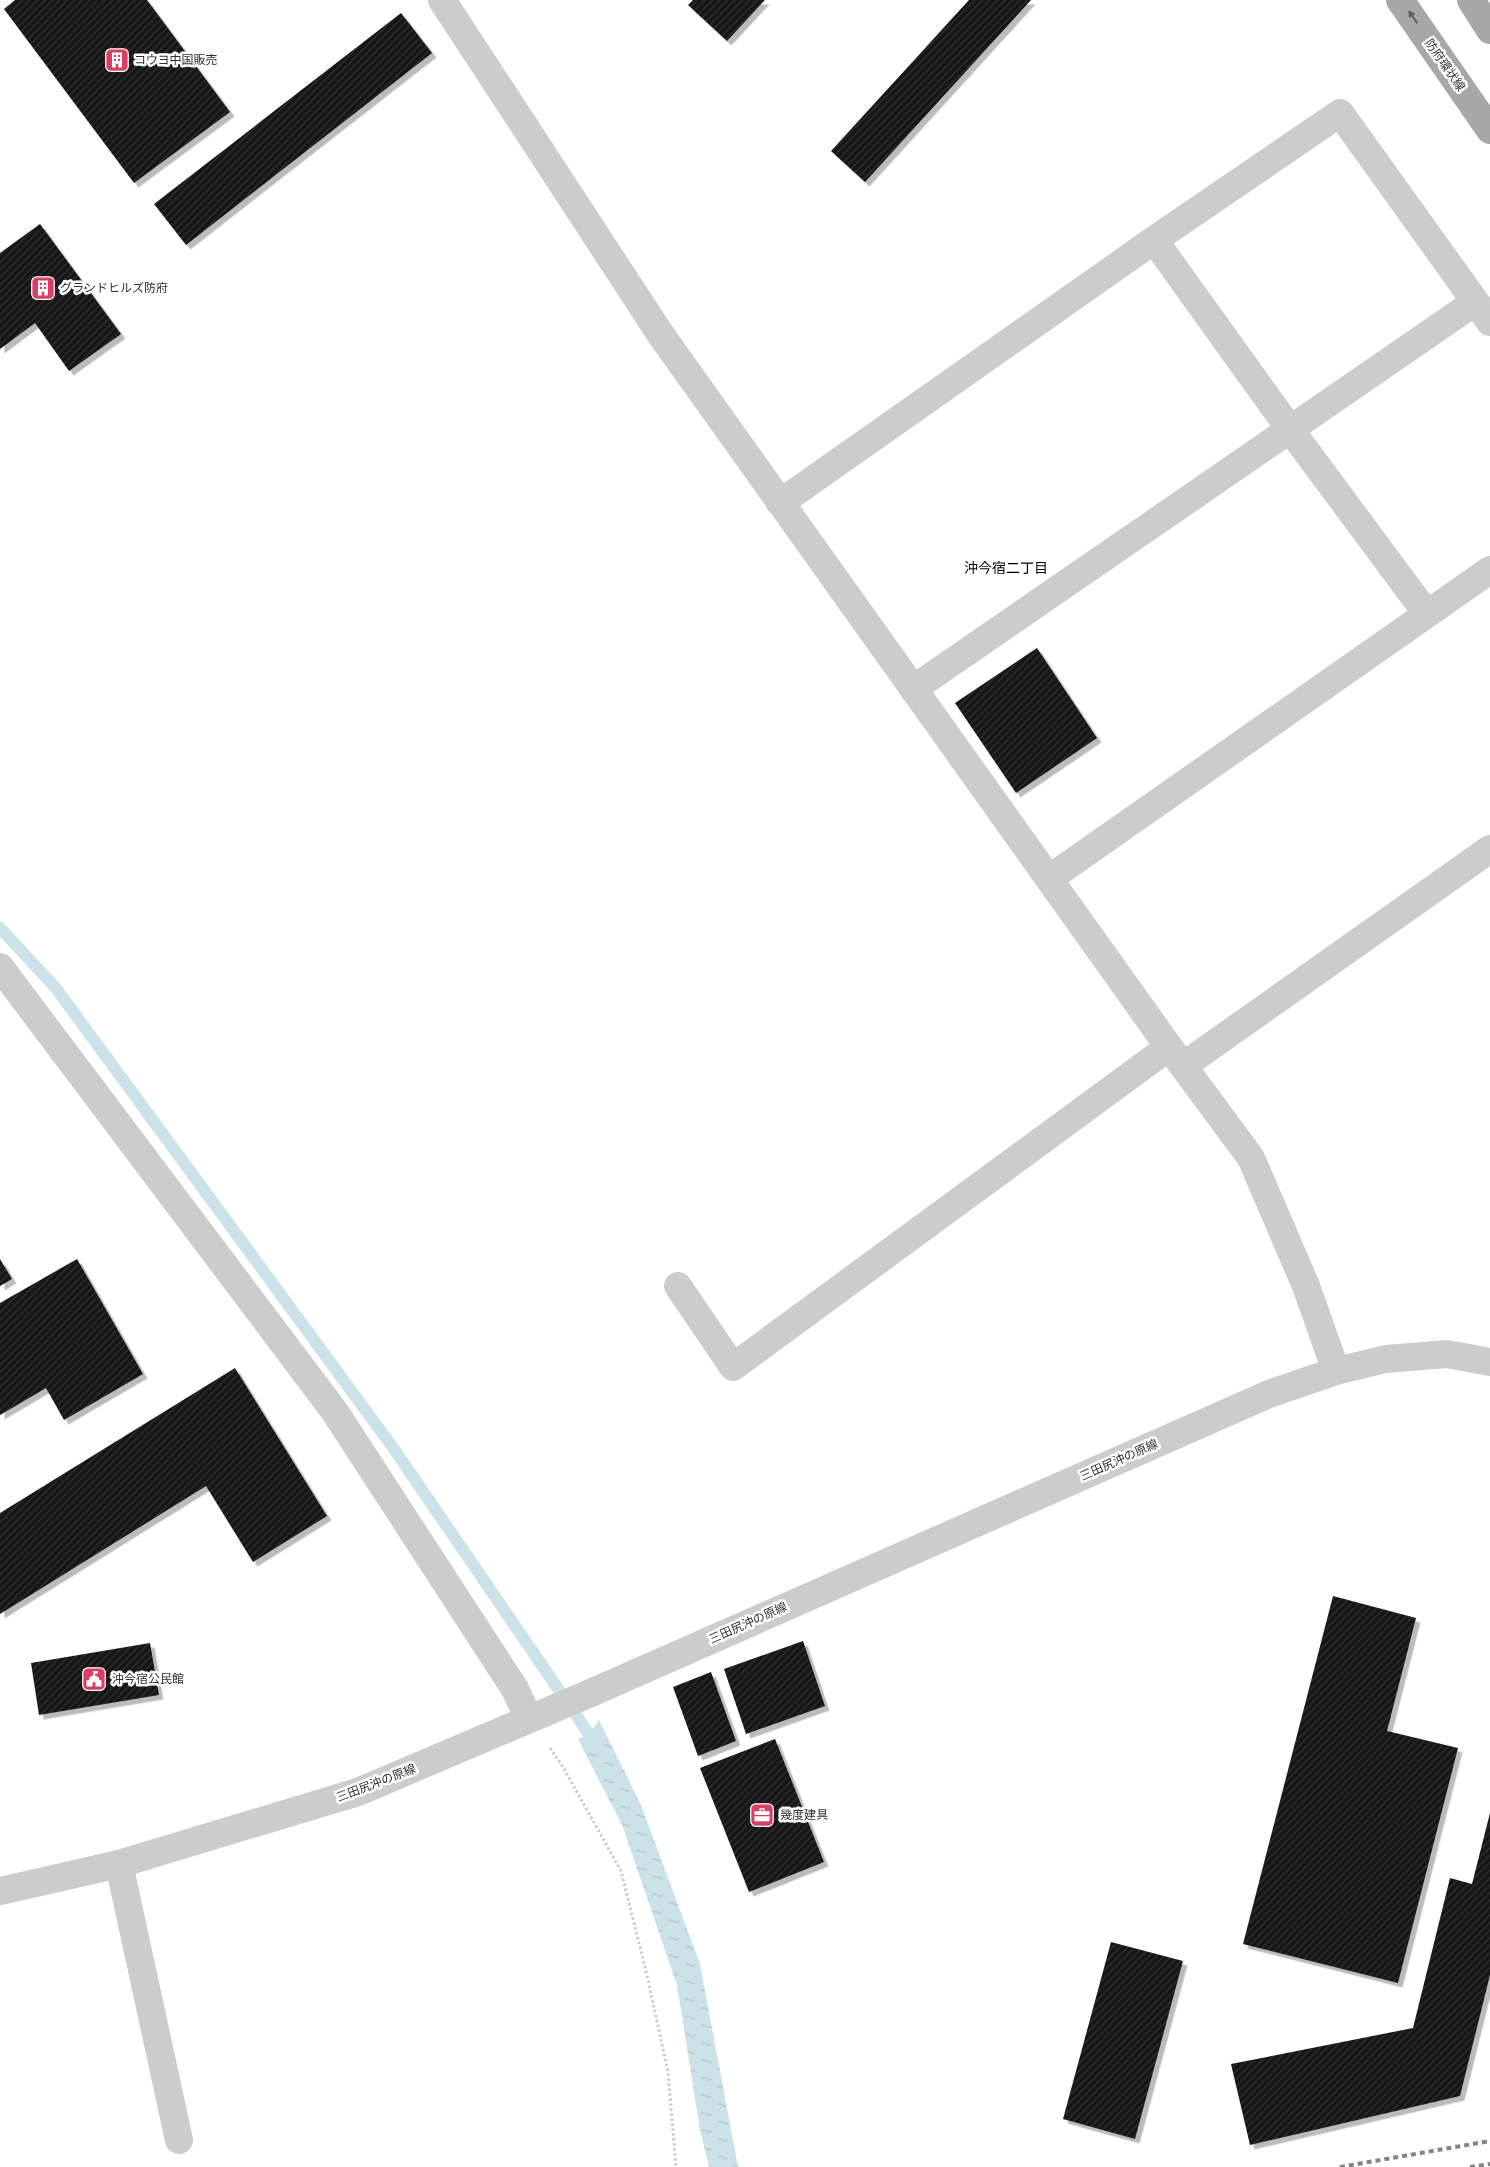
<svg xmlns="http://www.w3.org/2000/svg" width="1490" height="2167" font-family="'Asap Condensed','Noto Sans JP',sans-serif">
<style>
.water{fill:url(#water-ripples)}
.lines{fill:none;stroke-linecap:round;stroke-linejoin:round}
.stream{stroke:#cbe2e9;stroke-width:12}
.building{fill:url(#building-hatch);filter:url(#shadow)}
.path{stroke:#ccc;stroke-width:3;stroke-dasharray:2.5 2.5;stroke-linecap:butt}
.street{stroke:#ccc;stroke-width:28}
.primary{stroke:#a7a7a7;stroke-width:28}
.rail{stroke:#848484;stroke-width:4;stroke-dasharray:5 4;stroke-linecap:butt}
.oneway{fill:#5f5f5f}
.labels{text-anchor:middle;stroke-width:5;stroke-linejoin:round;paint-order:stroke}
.poi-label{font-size:12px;fill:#2f2f2f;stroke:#fff;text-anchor:start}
.street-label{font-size:12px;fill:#2f2f2f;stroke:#fff}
.neighbourhood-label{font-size:14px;fill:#000;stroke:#fff}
</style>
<defs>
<pattern id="water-ripples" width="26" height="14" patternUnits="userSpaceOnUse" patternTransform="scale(1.25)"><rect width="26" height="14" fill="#cbe2e9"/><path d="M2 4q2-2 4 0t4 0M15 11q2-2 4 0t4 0" fill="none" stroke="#afc2c8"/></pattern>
<pattern id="building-hatch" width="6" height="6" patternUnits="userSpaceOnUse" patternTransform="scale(1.25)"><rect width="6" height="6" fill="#161616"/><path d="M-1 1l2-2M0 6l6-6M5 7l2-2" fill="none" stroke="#303030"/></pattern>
<filter id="shadow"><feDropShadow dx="4.5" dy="4.5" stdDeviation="0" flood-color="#0004"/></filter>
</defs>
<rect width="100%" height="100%" fill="#fff"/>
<path class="water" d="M599 1720 641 1805 700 1964 738 2167H709L700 2130 677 1985 622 1825 578 1739 589 1734Z"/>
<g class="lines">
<path class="stream" d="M0 928 55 987 394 1449 589 1734 596 1748"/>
</g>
<path class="building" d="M15 0H147L230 112 134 183 4 9Z
M693 0H765L727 41 688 5Z
M969 0H1031L865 182 831 151Z
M401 13 432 53 186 245 154 204Z
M40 224 121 334 69 371 35 323 0 349V253Z
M1037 648 1097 738 1016 793 955 703Z
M0 1259 12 1279 0 1286Z
M77 1259 143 1374 64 1420 46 1388 0 1415V1303Z
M235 1368 327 1516 253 1562 206 1486 0 1614V1513Z
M1333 1596 1416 1618 1387 1731 1458 1748 1398 1983 1243 1944Z
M803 1641 825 1706 746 1734 724 1669Z
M150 1643 159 1695 39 1715 31 1663Z
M711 1672 736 1741 698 1756 673 1687Z
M775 1739 824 1862 749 1892 700 1768Z
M1490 1813V1975L1460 2096 1250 2145 1231 2064 1413 2028 1450 1878 1472 1884Z
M1111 1942 1183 1961 1135 2139 1063 2119Z"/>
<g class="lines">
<path class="path" d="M550 1748 563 1767 621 1871 646 1971 668 2072 676 2167"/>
<path class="street" d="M442 0 661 335 1169 1047 1251 1158 1306 1286 1336 1371
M1154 240 1289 428 1427 614
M780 503 1154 240 1340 113 1490 322
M913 689 1475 302
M1050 878 1490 570
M0 967 335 1412 515 1689 529 1719
M1183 1066 1490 849
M678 1286 733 1367 1169 1047
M119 1864 179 2140
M0 1891 119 1864 358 1792 593 1692 1269 1394 1336 1371 1386 1359 1447 1354 1490 1362"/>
<path class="primary" d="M1400 0 1490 130
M1471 0 1490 30"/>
<path class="rail" d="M1340 2167 1490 2141
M1470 2167 1490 2164"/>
</g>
<defs><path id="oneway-solid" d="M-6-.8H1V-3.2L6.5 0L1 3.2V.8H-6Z" transform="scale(1.25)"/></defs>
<use class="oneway" href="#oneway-solid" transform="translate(1413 17) rotate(-125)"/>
<defs>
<g id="building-square" transform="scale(1.25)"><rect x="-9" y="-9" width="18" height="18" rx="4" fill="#d73f63" stroke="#fff"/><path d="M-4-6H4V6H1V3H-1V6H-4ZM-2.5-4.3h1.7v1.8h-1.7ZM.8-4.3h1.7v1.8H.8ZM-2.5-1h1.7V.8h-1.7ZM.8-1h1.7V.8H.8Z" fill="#fff"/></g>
<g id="civic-square" transform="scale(1.25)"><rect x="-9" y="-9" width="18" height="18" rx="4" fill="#d73f63" stroke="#fff"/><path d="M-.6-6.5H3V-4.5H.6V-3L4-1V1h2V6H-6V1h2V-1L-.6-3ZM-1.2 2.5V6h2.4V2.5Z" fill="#fff"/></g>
<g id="office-square" transform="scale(1.25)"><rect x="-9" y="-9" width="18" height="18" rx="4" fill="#d73f63" stroke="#fff"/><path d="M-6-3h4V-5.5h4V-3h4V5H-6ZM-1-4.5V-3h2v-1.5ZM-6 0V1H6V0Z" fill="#fff"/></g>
</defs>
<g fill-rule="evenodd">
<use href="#building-square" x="117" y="60"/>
<use href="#building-square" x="43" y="288"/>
<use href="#civic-square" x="94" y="1679"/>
<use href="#office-square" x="762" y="1815"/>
</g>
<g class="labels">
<g class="poi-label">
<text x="134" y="64">コウヨ中国販売</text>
<text x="60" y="292">グランドヒルズ防府</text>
<text x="112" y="1683">沖今宿公民館</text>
<text x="780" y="1819">幾度建具</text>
</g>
<g class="street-label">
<text transform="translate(1445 65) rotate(55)" y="4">防府環状線</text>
<text transform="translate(1119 1460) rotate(-24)" y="4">三田尻沖の原線</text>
<text transform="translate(748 1623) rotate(-24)" y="4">三田尻沖の原線</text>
<text transform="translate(376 1783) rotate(-21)" y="4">三田尻沖の原線</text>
</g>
<g class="neighbourhood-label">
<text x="1006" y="573">沖今宿二丁目</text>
</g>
</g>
</svg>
